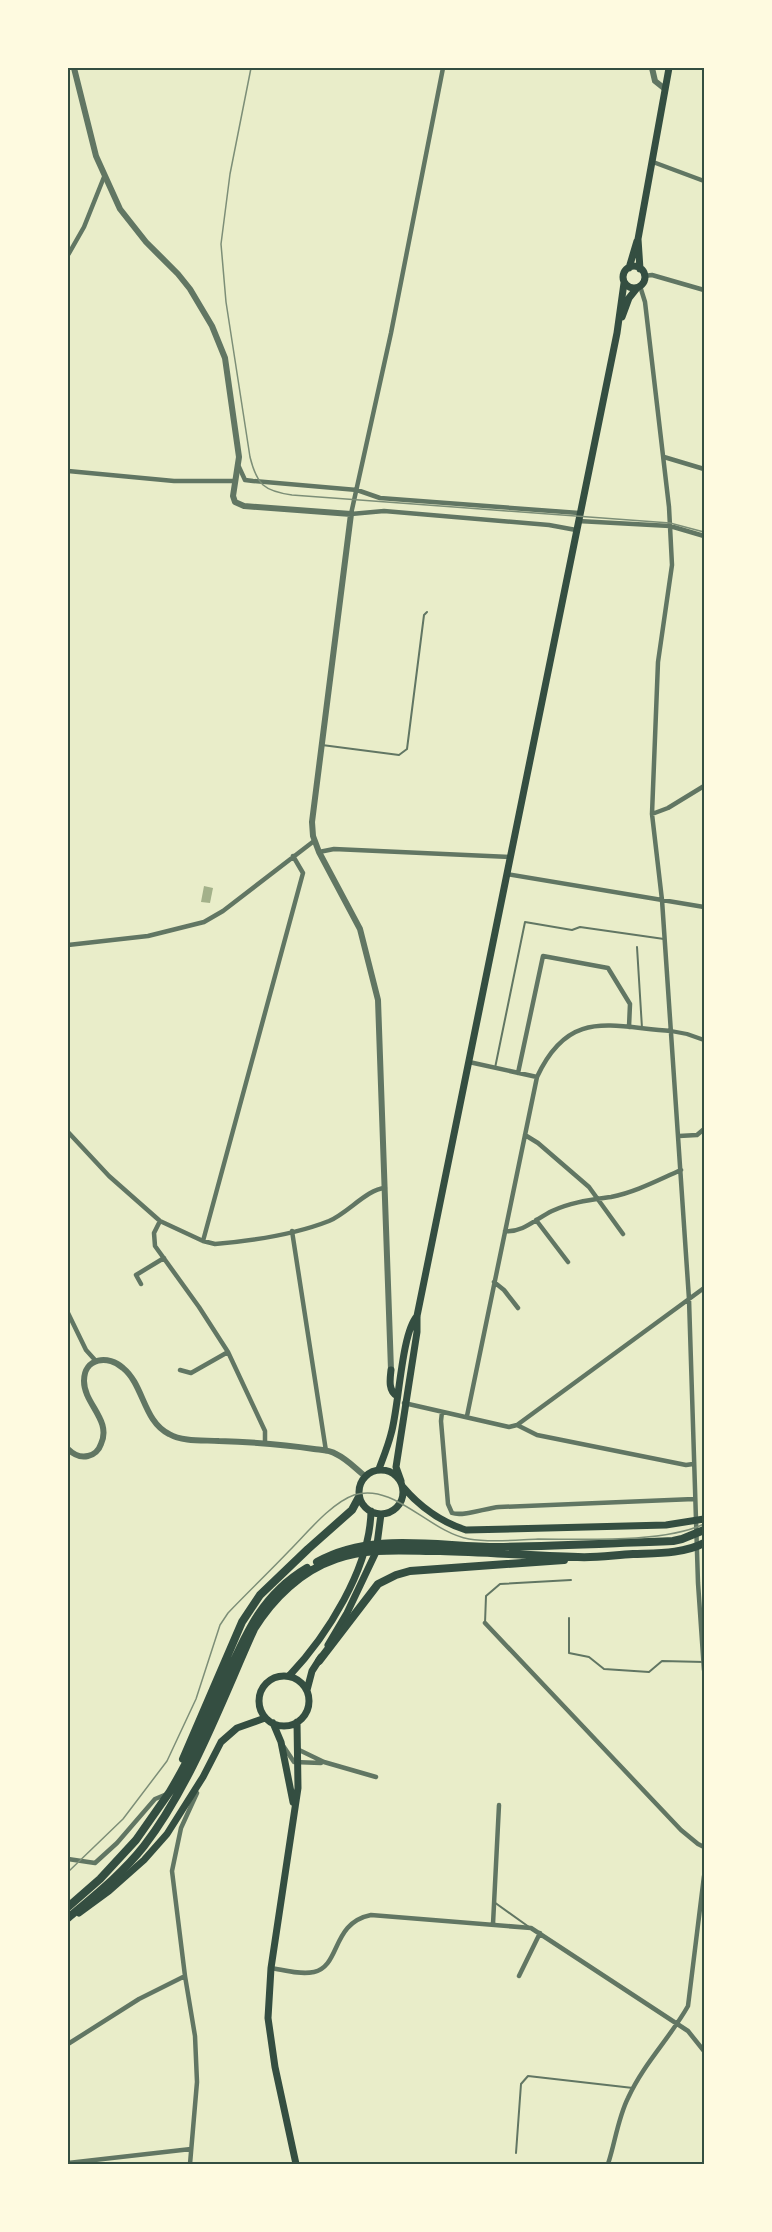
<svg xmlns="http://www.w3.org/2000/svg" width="772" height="2232" font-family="'Fira Sans',sans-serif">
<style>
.water{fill:#a3b18a}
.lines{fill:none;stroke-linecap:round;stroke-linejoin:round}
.service{stroke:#617663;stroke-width:2}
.pedestrian{stroke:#617663;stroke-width:4}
.minor{stroke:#617663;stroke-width:4.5}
.tertiary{stroke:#617663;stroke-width:6}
.secondary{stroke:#344e41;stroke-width:7}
.primary{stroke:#344e41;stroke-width:8}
.tram{stroke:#7c8e77;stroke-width:1.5}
.neatline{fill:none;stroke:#344e41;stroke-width:2}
</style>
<rect width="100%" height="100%" fill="#e9edc9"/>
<path class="water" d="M204 886 213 888 210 903 201 902Z"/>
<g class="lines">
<path class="service" d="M322 745 399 755 407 749 424 615 427 612
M637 947 642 1028
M495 1068 525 922 572 930 580 927 664 939
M569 1618V1653L589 1657 604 1669 649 1672 662 1661 704 1662
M485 1623 486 1596 500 1584 571 1580
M494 1902 529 1927
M516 2153 521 2084 528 2076 633 2088"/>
<path class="pedestrian" d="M671 1031 687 1034 704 1040"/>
<path class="minor" d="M443 68 391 333 351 514 384 511 549 525 576 530
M653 162 704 181
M68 255 84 227 104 177
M644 276 652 275 704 290
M640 286 645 302 669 507 672 565 658 662 652 814 662 900 689 1299 698 1583 704 1670
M664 457 704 469
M239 467 245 480 253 481 357 490 380 498 579 513
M68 471 174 481H235
M578 521 670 526 704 536
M652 814 668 808 704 786
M319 852 334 849 510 857
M507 874 704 907
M68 945 148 936 204 922 223 911 314 841
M469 1062 537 1077
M518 1073 543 956 608 968 630 1004 629 1027
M68 1132 109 1176 160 1221 203 1241 215 1244C250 1241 296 1234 329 1221 348 1213 367 1189 385 1188
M525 1135 538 1143 589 1187 623 1234
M679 1136 697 1135 704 1129
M536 1220 568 1262
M160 1221 154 1233 155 1246 199 1307 228 1352 265 1431V1443
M292 1231 326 1451
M505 1231C523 1233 537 1218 552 1211 571 1202 590 1200 611 1197 636 1192 658 1180 681 1170
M203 1241 303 873 293 856
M494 1282 504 1290 518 1308
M141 1284 136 1275 164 1258
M68 1313 86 1350 95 1360
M180 1370 191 1373 228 1352
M404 1403 509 1427 517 1425 704 1288
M442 1412 441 1421 448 1504 452 1513C463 1517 486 1508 499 1507L694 1499
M467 1416 537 1077C569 1008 610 1027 671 1031
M517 1425 537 1435 686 1465 693 1464
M485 1623 681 1830 698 1844 704 1847
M284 1747 294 1762 321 1763
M297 1749 324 1762 376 1777
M68 1859 95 1863 117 1843 155 1799 167 1794
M493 1924 499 1805
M271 1968C284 1970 300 1975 314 1972 341 1966 331 1923 371 1915L531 1928 688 2031 704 2051
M519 1976 540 1933
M68 2044 139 1999 185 1976
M68 2163 191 2149
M190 2164 197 2082 195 2036 185 1976 172 1871 181 1828 197 1793
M608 2164C615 2143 618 2118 628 2098 644 2063 670 2038 688 2006L704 1876"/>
<path class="tertiary" d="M74 68 96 156 120 209 146 242 178 274 190 289 212 326 225 358 239 457 233 496 235 502 244 506 351 514 312 822 313 836 319 852 360 929 378 1000 391 1370
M652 68 655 81 665 89
M68 1449C73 1454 80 1458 88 1456 94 1455 99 1450 101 1444 112 1420 84 1404 84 1381 84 1357 109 1355 123 1368 144 1385 143 1421 169 1434 183 1442 203 1440 219 1441 251 1442 282 1444 314 1449 321 1450 330 1450 336 1454 347 1459 356 1469 365 1476"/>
<path class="secondary" d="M623 277a11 11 0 1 1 22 0a11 11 0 1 1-22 0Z
M629 268 637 241
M640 269 638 239 669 68
M622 317 629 298 637 288
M391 1370C390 1379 388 1391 397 1396
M379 1469C383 1458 388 1446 391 1434 399 1408 401 1334 417 1316
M359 1492a22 22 0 1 1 44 0a22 22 0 1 1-44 0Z
M401 1481 396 1467 417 1332V1316L617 333 624 283
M403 1487C420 1507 441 1522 466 1530L666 1525 704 1519
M328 1645 347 1613 376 1552 381 1514
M289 1676C327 1636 370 1568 371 1511
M259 1701a25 25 0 1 1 50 0a25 25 0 1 1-50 0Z
M307 1690 312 1671 321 1657
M273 1723 281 1742 293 1802
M79 1913 109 1891 144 1860 167 1834 203 1777 221 1742 237 1728 265 1718
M296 2164 275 2067 268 2018 271 1968 298 1788 297 1722"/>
<path class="primary" d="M317 1562C372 1531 438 1547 498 1547 557 1546 615 1543 673 1541L682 1539 704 1530
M319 1661 378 1584 396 1575 410 1571 564 1560
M183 1759 242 1622 260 1595 308 1549 352 1510 359 1497
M169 1793C189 1760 205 1725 221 1690 243 1641 258 1597 307 1568
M68 1907 100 1879 136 1840 171 1790
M68 1918C94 1896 122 1874 144 1846 191 1785 222 1700 254 1629 273 1598 301 1571 336 1559 369 1547 406 1551 440 1551 486 1552 532 1556 578 1557 596 1558 614 1555 633 1554 656 1553 683 1554 704 1543"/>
<path class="tram" d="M251 68 230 174 221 244 226 302 250 457C257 485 264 491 292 495L670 523 704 532
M68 1872 123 1819 167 1761 196 1699 220 1625 228 1613C248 1592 269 1572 289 1551 306 1534 331 1503 354 1495 394 1482 429 1532 469 1539 491 1543 516 1540 538 1539 584 1539 664 1543 704 1524"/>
</g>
<rect width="772" height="2232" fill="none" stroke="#fefae0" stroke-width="138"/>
<rect x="69" y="69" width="634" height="2094" class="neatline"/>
</svg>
